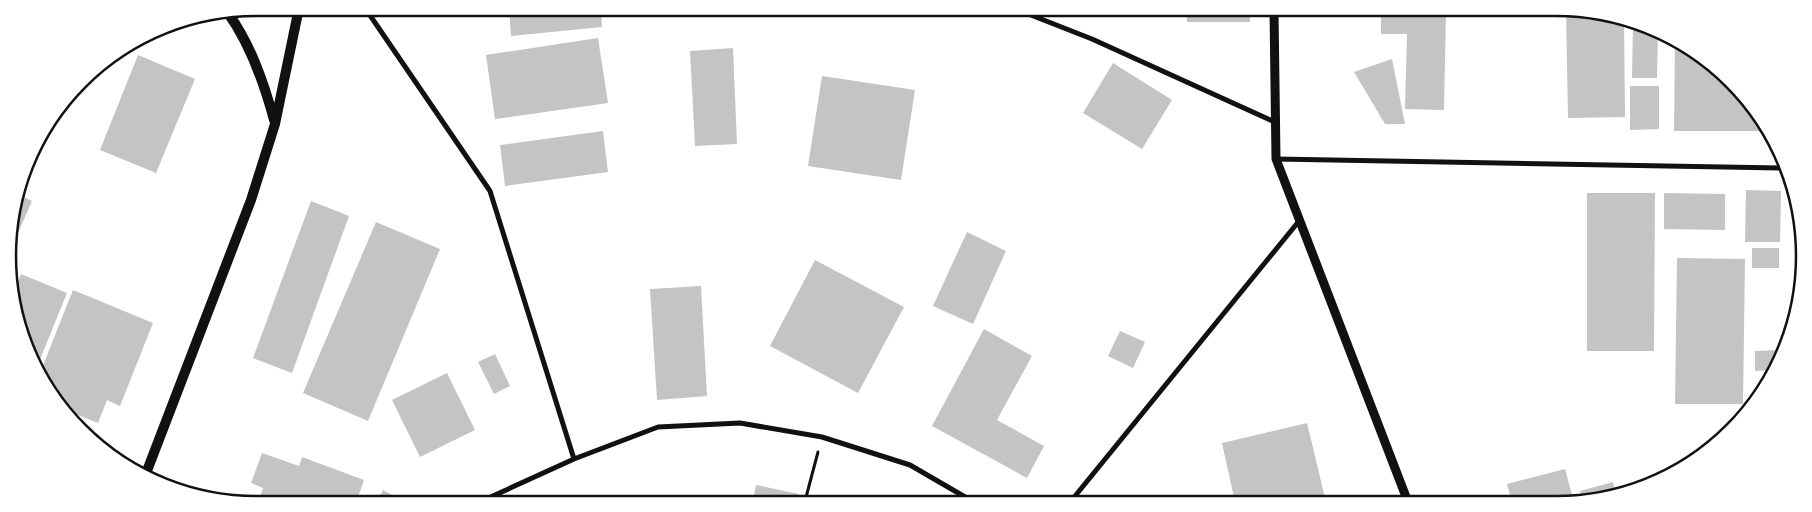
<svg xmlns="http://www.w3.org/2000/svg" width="1812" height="512" font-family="'Asap Condensed',sans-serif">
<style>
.building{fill:#c4c4c4}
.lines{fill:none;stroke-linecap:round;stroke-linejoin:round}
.path{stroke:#111;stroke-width:3}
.minor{stroke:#111;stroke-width:5}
.tertiary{stroke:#111;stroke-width:9}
.secondary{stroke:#111;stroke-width:10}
.rim{fill:none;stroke:#111;stroke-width:2.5}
</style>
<rect width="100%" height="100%" fill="#fff"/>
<path class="building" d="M509 8 601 9 602 27 511 36Z
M728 9H771L770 16 728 13Z
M1187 11H1250V22H1187Z
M1381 11 1446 12 1444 110 1405 109 1407 34H1381Z
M1566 12H1604L1624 20 1625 117 1568 118Z
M1633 24 1658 34 1657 78H1632Z
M598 38 608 103 495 119 486 55Z
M1675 41 1694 49 1762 117 1761 131H1674Z
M733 48 737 144 695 146 690 51Z
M138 55 195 79 156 173 100 150Z
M109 59 105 65 98 69 91 70Z
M1392 59 1405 124H1385L1354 72Z
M1113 63 1172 100 1142 149 1083 113Z
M822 76 915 90 901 180 808 166Z
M1630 86H1659V129L1630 130Z
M603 131 608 172 505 186 500 145Z
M1746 190 1781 191 1780 242H1745Z
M1587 193H1655L1654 351H1587Z
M1664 193 1725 194V230L1664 229Z
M20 195 32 201 10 251 8 239Z
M311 201 349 216 292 373 253 358Z
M376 222 440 249 368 421 303 393Z
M967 232 1006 251 973 324 933 306Z
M1752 248H1779V268H1752Z
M1677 258 1745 259 1743 404H1675Z
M815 260 904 307 858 393 770 346Z
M21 274 67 293 37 367 21 336 15 290Z
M701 286 707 396 657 400 650 289Z
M73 290 153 323 120 406 107 400 98 423 78 415 75 422 59 408 40 373Z
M984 329 1032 356 997 420 1044 446 1027 478 932 426Z
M1120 331 1145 342 1133 368 1108 356Z
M1778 350V362L1775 370 1755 371V351Z
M495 354 510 386 494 394 478 362Z
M447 373 475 430 420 457 392 400Z
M1307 423 1326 502H1235L1222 443Z
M262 453 299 466 302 457 364 480 357 500H259L263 488 251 483Z
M1565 469 1574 502H1512L1507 484Z
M1613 482 1616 494 1583 502 1580 491Z
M756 485 799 494 797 501H753Z
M383 490 401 500H378Z"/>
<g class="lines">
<path class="path" d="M805 501 818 452"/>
<path class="minor" d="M365 8 490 191 574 459
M1018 10 1092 39 1275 122
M1276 159 1783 168
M484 500 574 459 658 427 740 423 822 437 910 465 972 501
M1071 501 1299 221"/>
<path class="tertiary" d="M1274 11 1276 159 1408 502"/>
<path class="secondary" d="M228 13C251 45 264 83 274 120
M145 476 251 200 275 124 299 8"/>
</g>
<path d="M0 0H1812V512H0ZM256 16H1556A240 240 0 0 1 1796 256V256A240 240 0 0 1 1556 496H256A240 240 0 0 1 16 256V256A240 240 0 0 1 256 16Z" fill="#fff" fill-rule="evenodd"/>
<path class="rim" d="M256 16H1556A240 240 0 0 1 1796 256V256A240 240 0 0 1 1556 496H256A240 240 0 0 1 16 256V256A240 240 0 0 1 256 16Z"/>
</svg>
